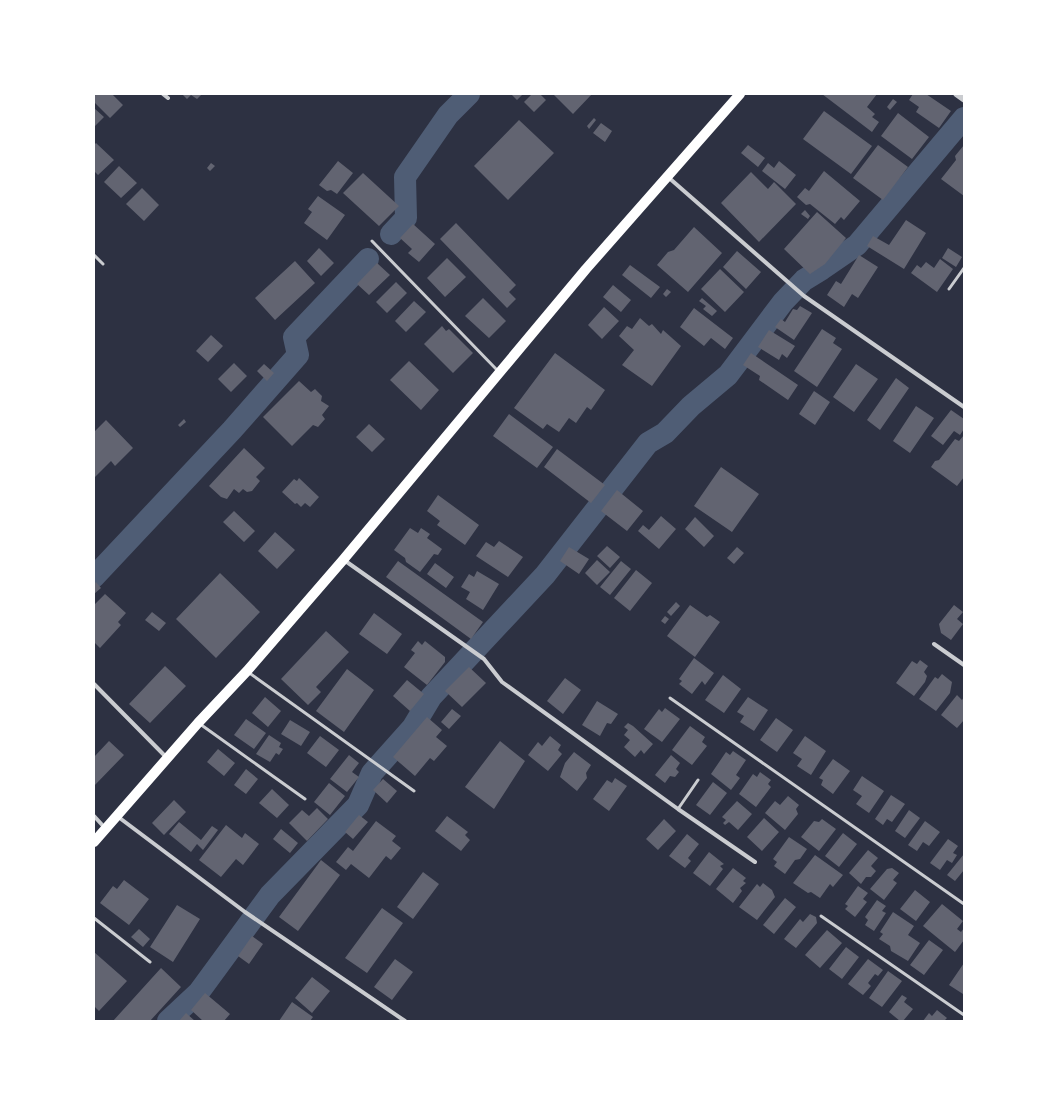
<svg xmlns="http://www.w3.org/2000/svg" width="1058" height="1115" font-family="'Source Sans 3',sans-serif">
<style>
.lines{fill:none;stroke-linecap:round;stroke-linejoin:round}
.canal{stroke:#4f5d75;stroke-width:22}
.building{fill:#626471}
.service{stroke:#caccd0;stroke-width:3}
.minor{stroke:#caccd0;stroke-width:4}
.tertiary{stroke:#caccd0;stroke-width:7}
.primary{stroke:#fff;stroke-width:10}
</style>
<rect width="100%" height="100%" fill="#2d3142"/>
<g class="lines">
<path class="canal" d="M391 234 406 218 405 177 448 115 469 94
M94 577 232 430 298 355 294 337 368 259
M168 1021 199 992 270 895 358 805 372 773 413 727 431 697 545 575 648 443 665 433 691 406 728 375 783 302 804 280 822 269 857 245 964 118"/>
</g>
<path class="building" d="M94 94H112L123 105 110 118 94 102Z
M182 94H202L197 99 191 95 187 99Z
M511 94H523L517 100Z
M532 94H540L546 100 534 112 524 102Z
M553 94H592L573 114Z
M822 94H877L867 107 875 114 872 117 879 122 872 132Z
M913 94H926L951 111 939 128 916 112 919 107 909 100Z
M893 99 897 102 890 110 887 107Z
M94 108 104 117 94 127Z
M824 111 872 146 851 174 803 139Z
M898 113 929 137 912 159 881 136Z
M594 118 596 120 589 129 587 126Z
M519 120 554 153 508 200 474 166Z
M601 123 612 131 605 142 593 133Z
M96 143 114 160 98 175 94 171V145Z
M748 145 765 158 758 167 741 153Z
M878 145 908 167 883 200 853 178Z
M964 145V196L941 179 956 160 955 156Z
M338 161 353 173 337 194 331 190 327 191 319 185Z
M779 161 796 175 785 189 762 171 768 163 774 168Z
M211 163 215 166 210 171 207 168Z
M119 166 137 183 121 198 104 182Z
M824 171 860 201 844 220 841 217 835 224 810 204 806 205 797 197 805 188 809 191Z
M751 172 768 189 774 182 796 204 759 242 721 203Z
M363 173 399 206 379 226 343 193Z
M142 188 159 205 144 221 126 204Z
M318 196 345 215 327 240 304 223 312 212 308 209Z
M805 210 810 216 808 219 801 214Z
M817 212 846 238 825 264 810 274 784 249Z
M906 220 926 233 904 269 867 246 873 236 889 245Z
M456 223 516 285 509 292 516 299 507 308 440 239Z
M413 224 435 244 419 262 408 253 412 249 400 238Z
M694 227 722 253 688 292 657 265 668 252 674 250Z
M319 248 334 263 321 276 307 261Z
M948 248 962 257 956 267 942 258Z
M737 251 761 272 746 289 723 267Z
M859 255 878 267 858 298 852 294 844 307 827 295 836 281 841 284Z
M447 258 466 277 445 297 427 278Z
M940 259 953 269 937 292 911 273 917 265 921 268 926 262 934 268Z
M295 261 315 283 275 320 255 298Z
M377 263 390 275 369 295 357 284Z
M630 265 660 287 651 298 622 275Z
M720 269 744 292 725 312 701 289Z
M396 282 407 293 387 313 376 302Z
M613 285 631 300 621 312 603 297Z
M667 289 671 292 666 297 663 294Z
M483 298 506 321 489 338 465 316Z
M702 298 717 311 712 316 703 309 706 306 699 301Z
M414 301 426 312 406 332 395 321Z
M800 306 812 313 794 340 775 327 781 319 785 322 793 309 797 310Z
M604 307 619 321 602 339 588 325Z
M694 308 733 338 725 349 711 338 704 346 680 327Z
M640 318 649 326 652 324 661 334 663 330 681 346 652 386 622 365 634 350 619 336 627 326 632 329Z
M442 326 446 331 449 329 473 353 453 373 424 344Z
M822 329 836 338 833 343 842 349 817 387 794 371Z
M769 330 795 346 787 358 782 354 779 360 758 347Z
M211 335 223 346 208 362 196 351Z
M555 353 605 390 591 410 587 407 576 423 569 418 559 432 547 424 543 429 514 408Z
M751 353 798 385 788 400 759 380 760 376 743 365Z
M409 361 439 390 421 410 390 380Z
M234 363 247 376 231 392 218 379Z
M264 364 274 373 267 381 257 371Z
M856 364 878 379 854 412 833 397Z
M896 378 909 388 880 430 867 420Z
M299 381 311 392 315 389 322 396 321 401 329 406 322 415 325 419 318 427 313 425 292 446 263 417Z
M814 391 830 402 815 425 799 414Z
M916 406 934 418 910 453 893 441Z
M951 410 964 419V429L960 435 954 431 943 445 931 436Z
M509 414 553 447 537 468 493 436Z
M184 419 186 422 180 427 178 425Z
M106 420 133 448 115 466 111 461 94 478V432Z
M369 424 385 439 372 452 356 437Z
M964 435V477L957 486 931 467 935 461 939 460 955 439 959 441Z
M244 448 265 468 256 477 260 481 252 491 247 492 243 489 239 493 234 489 227 499 221 497 209 486Z
M557 449 605 485 591 503 544 467Z
M721 467 759 494 732 532 694 506Z
M299 478 319 497 310 507 305 503 301 507 297 503 295 504 282 492 294 479 297 481Z
M617 490 643 511 627 531 601 511Z
M438 495 479 525 465 545 437 525 440 521 427 511Z
M234 511 255 531 244 542 223 522Z
M661 516 676 529 659 549 638 531 643 525 649 530Z
M695 517 714 536 704 547 685 529Z
M410 528 418 533 421 528 430 534 427 538 442 549 438 555 434 554 420 572 406 562 405 558 394 550Z
M275 532 295 550 277 569 258 551Z
M499 541 523 557 508 577 476 556 486 542 494 547Z
M607 546 620 557 610 568 597 556Z
M569 547 589 559 579 574 560 561Z
M737 547 744 553 734 564 727 558Z
M597 560 610 572 597 585 585 573Z
M398 561 483 622 471 639 386 577Z
M621 561 631 569 610 595 600 587Z
M435 563 454 577 446 588 427 574Z
M636 570 652 583 630 611 614 598Z
M477 571 499 584 483 610 466 599 470 592 461 587 469 574 474 577Z
M220 573 260 612 216 658 176 619Z
M96 582 101 588 94 594V584Z
M105 594 126 613 118 622 121 625 100 648 94 642V605Z
M676 602 680 606 671 616 667 612Z
M690 605 707 617 710 615 720 622 695 657 667 636Z
M954 605 963 612 957 619 963 624 951 640 941 633 939 624Z
M152 612 166 623 159 631 145 620Z
M374 613 402 634 387 654 359 634Z
M665 616 669 619 665 624 661 621Z
M326 631 349 652 316 687 321 692 308 705 281 679Z
M418 641 422 645 425 641 445 657V662L427 685 404 667 415 653 411 650Z
M694 658 714 673 705 685 702 681 692 694 679 684 682 681 679 679Z
M920 660 928 666 924 672 927 676 925 682 914 696 896 683 912 661 917 664Z
M165 666 186 686 150 723 129 704Z
M469 667 486 683 462 707 445 691Z
M347 669 374 690 344 732 316 711Z
M942 674 952 682 950 693 936 711 919 699 935 677 938 679Z
M723 675 741 689 724 713 705 700Z
M565 678 581 690 563 714 547 701Z
M407 680 424 694 410 711 393 696Z
M957 695 962 700 964 697V720L957 728 941 715Z
M265 697 281 711 268 727 252 713Z
M748 697 768 710 754 731 740 722 744 716 737 712Z
M597 701 618 714 611 724 607 723 600 736 582 725Z
M665 708 680 719 662 742 644 729 659 709 662 712Z
M452 709 461 716 449 729 441 722Z
M427 717 442 730 436 737 447 746 434 761 430 758 415 776 393 757Z
M776 718 793 730 777 752 760 740Z
M246 719 266 733 254 749 234 735Z
M290 720 310 732 301 746 281 734Z
M628 723 633 726 653 744 644 754 641 750 635 757 624 747 630 740 624 735 628 730 624 727Z
M690 726 705 737 702 742 707 746 692 765 672 750Z
M269 735 281 743 279 747 283 749 279 755 276 753 270 762 256 754Z
M320 736 339 750 326 767 307 753Z
M550 736 561 745 558 750 562 754 548 771 528 755 538 742 542 746Z
M805 736 826 751 811 775 797 766 802 759 793 753Z
M109 741 124 755 94 786V757Z
M500 741 525 761 494 809 465 787Z
M218 749 235 763 224 776 207 762Z
M733 751 746 760 736 775 740 778 731 790 711 774 726 752 730 755Z
M574 752 591 765 586 773 587 778 577 791 560 777 565 763Z
M349 755 359 763 352 772 359 777 347 792 330 779Z
M671 755 680 763 676 769 679 772 675 777 670 776 665 783 655 775Z
M833 759 850 771 833 794 821 785 823 780 819 778Z
M246 769 258 779 246 794 234 785Z
M760 772 771 780 768 784 771 787 756 807 739 794 753 774 757 777Z
M862 776 884 791 869 813 856 804 862 796 853 790Z
M615 778 627 786 609 811 593 799 607 780 612 783Z
M383 779 397 791 387 803 373 790Z
M713 782 727 793 710 815 696 805Z
M329 783 345 796 330 815 314 802Z
M272 789 289 805 277 818 259 803Z
M891 795 905 804 892 822 887 819 883 825 875 819Z
M788 796 799 805 796 809 798 814 785 830 765 813 775 801 780 805Z
M174 800 186 812 164 835 152 823Z
M737 801 752 814 738 830 729 822 725 825 723 823 726 820 722 817Z
M317 808 328 819 307 841 289 823 302 810 309 816Z
M909 810 920 818 905 838 895 831Z
M359 815 368 822 353 839 345 832Z
M447 816 468 832 465 835 470 840 461 851 435 831Z
M764 818 779 832 762 851 747 837Z
M664 819 676 831 658 850 646 839Z
M822 819 836 829 819 851 801 837 814 821 819 822Z
M376 821 396 836 392 841 401 848 391 860 386 856 369 878 351 864 346 870 336 862 348 847 353 851Z
M925 821 940 832 929 846 923 842 917 851 908 845Z
M179 822 201 840 212 826 218 830 203 850 197 844 191 852 169 834Z
M226 825 242 838 245 833 259 844 243 865 236 859 221 877 199 860Z
M281 829 298 843 290 853 273 839Z
M843 833 857 844 839 867 825 856Z
M687 834 699 844 688 858 691 861 685 868 669 856Z
M789 837 807 849 800 859 795 860 785 874 774 866 777 862 773 859Z
M948 839 958 846 953 853 957 855 952 863 947 860 940 870 930 863Z
M868 850 878 858 871 866 876 871 871 877H866L861 884 849 873Z
M709 852 724 864 720 866 723 869 710 886 693 873Z
M964 854V870L955 881 947 875Z
M815 855 843 875 833 887 830 884 820 898 811 892 808 893 793 883Z
M321 860 340 875 298 931 279 917Z
M733 868 746 878 743 881 746 883 740 888 742 891 733 903 716 889Z
M892 868 899 873 893 880 897 883 884 900 870 889 887 869Z
M423 872 439 884 413 919 397 907Z
M124 880 149 899 129 925 100 903 113 886 117 889Z
M763 883 772 890 775 897 757 920 739 907 757 884 760 887Z
M858 886 868 893 863 899 867 902 855 917 845 909 848 906 845 904Z
M915 890 930 902 916 921 900 909Z
M785 898 796 907 774 934 763 925Z
M877 900 886 906 882 911 886 913 874 931 865 925 868 920 865 917Z
M942 904 963 921 957 929 961 932 964 928V940L955 952 923 926Z
M177 905 200 919 173 962 150 947Z
M382 908 403 923 367 973 345 958Z
M893 912 914 926 908 935 920 943 908 961 891 951 890 946 879 939 883 934 880 932Z
M810 914 816 917 817 923 796 948 784 939 800 919 803 922Z
M139 929 150 939 143 947 131 937Z
M827 930 842 943 820 968 805 955Z
M252 936 263 944 249 964 238 956Z
M929 940 943 950 924 975 910 965Z
M846 947 859 957 842 979 829 969Z
M94 952 127 981 99 1011 94 1006Z
M395 959 413 972 392 1000 374 987Z
M868 959 883 970 878 976 875 974 868 983 871 986 863 995 848 984Z
M964 963V992L963 994 949 985Z
M161 968 181 987 150 1021H113Z
M888 971 902 981 882 1007 869 998Z
M312 977 330 991 312 1013 295 998Z
M205 993 230 1014 224 1021 215 1020 214 1021H203L191 1010Z
M902 995 907 998 904 1002 913 1009 903 1021H900L889 1012Z
M292 1002 313 1017 310 1021H279Z
M937 1010 947 1018 944 1021H923L929 1013 932 1016Z
M186 1013 195 1021H179Z"/>
<g class="lines">
<path class="service" d="M372 241 498 371
M94 255 103 264
M949 289 964 268
M248 672 414 791
M670 698 964 904
M200 724 305 799
M678 809 698 780
M821 916 964 1015
M94 918 150 962"/>
<path class="minor" d="M163 94 168 98
M668 177 804 296 964 407
M344 560 484 659 502 682 678 809 755 862
M934 644 964 665
M94 684 167 758
M94 816 105 828
M117 816 245 912 405 1021"/>
<path class="tertiary" d="M957 94 964 99"/>
<path class="primary" d="M94 842 198 723 247 671 343 560 586 269 740 94"/>
</g>
<rect width="1058" height="1115" fill="none" stroke="#ffffff" stroke-width="190"/>
</svg>
